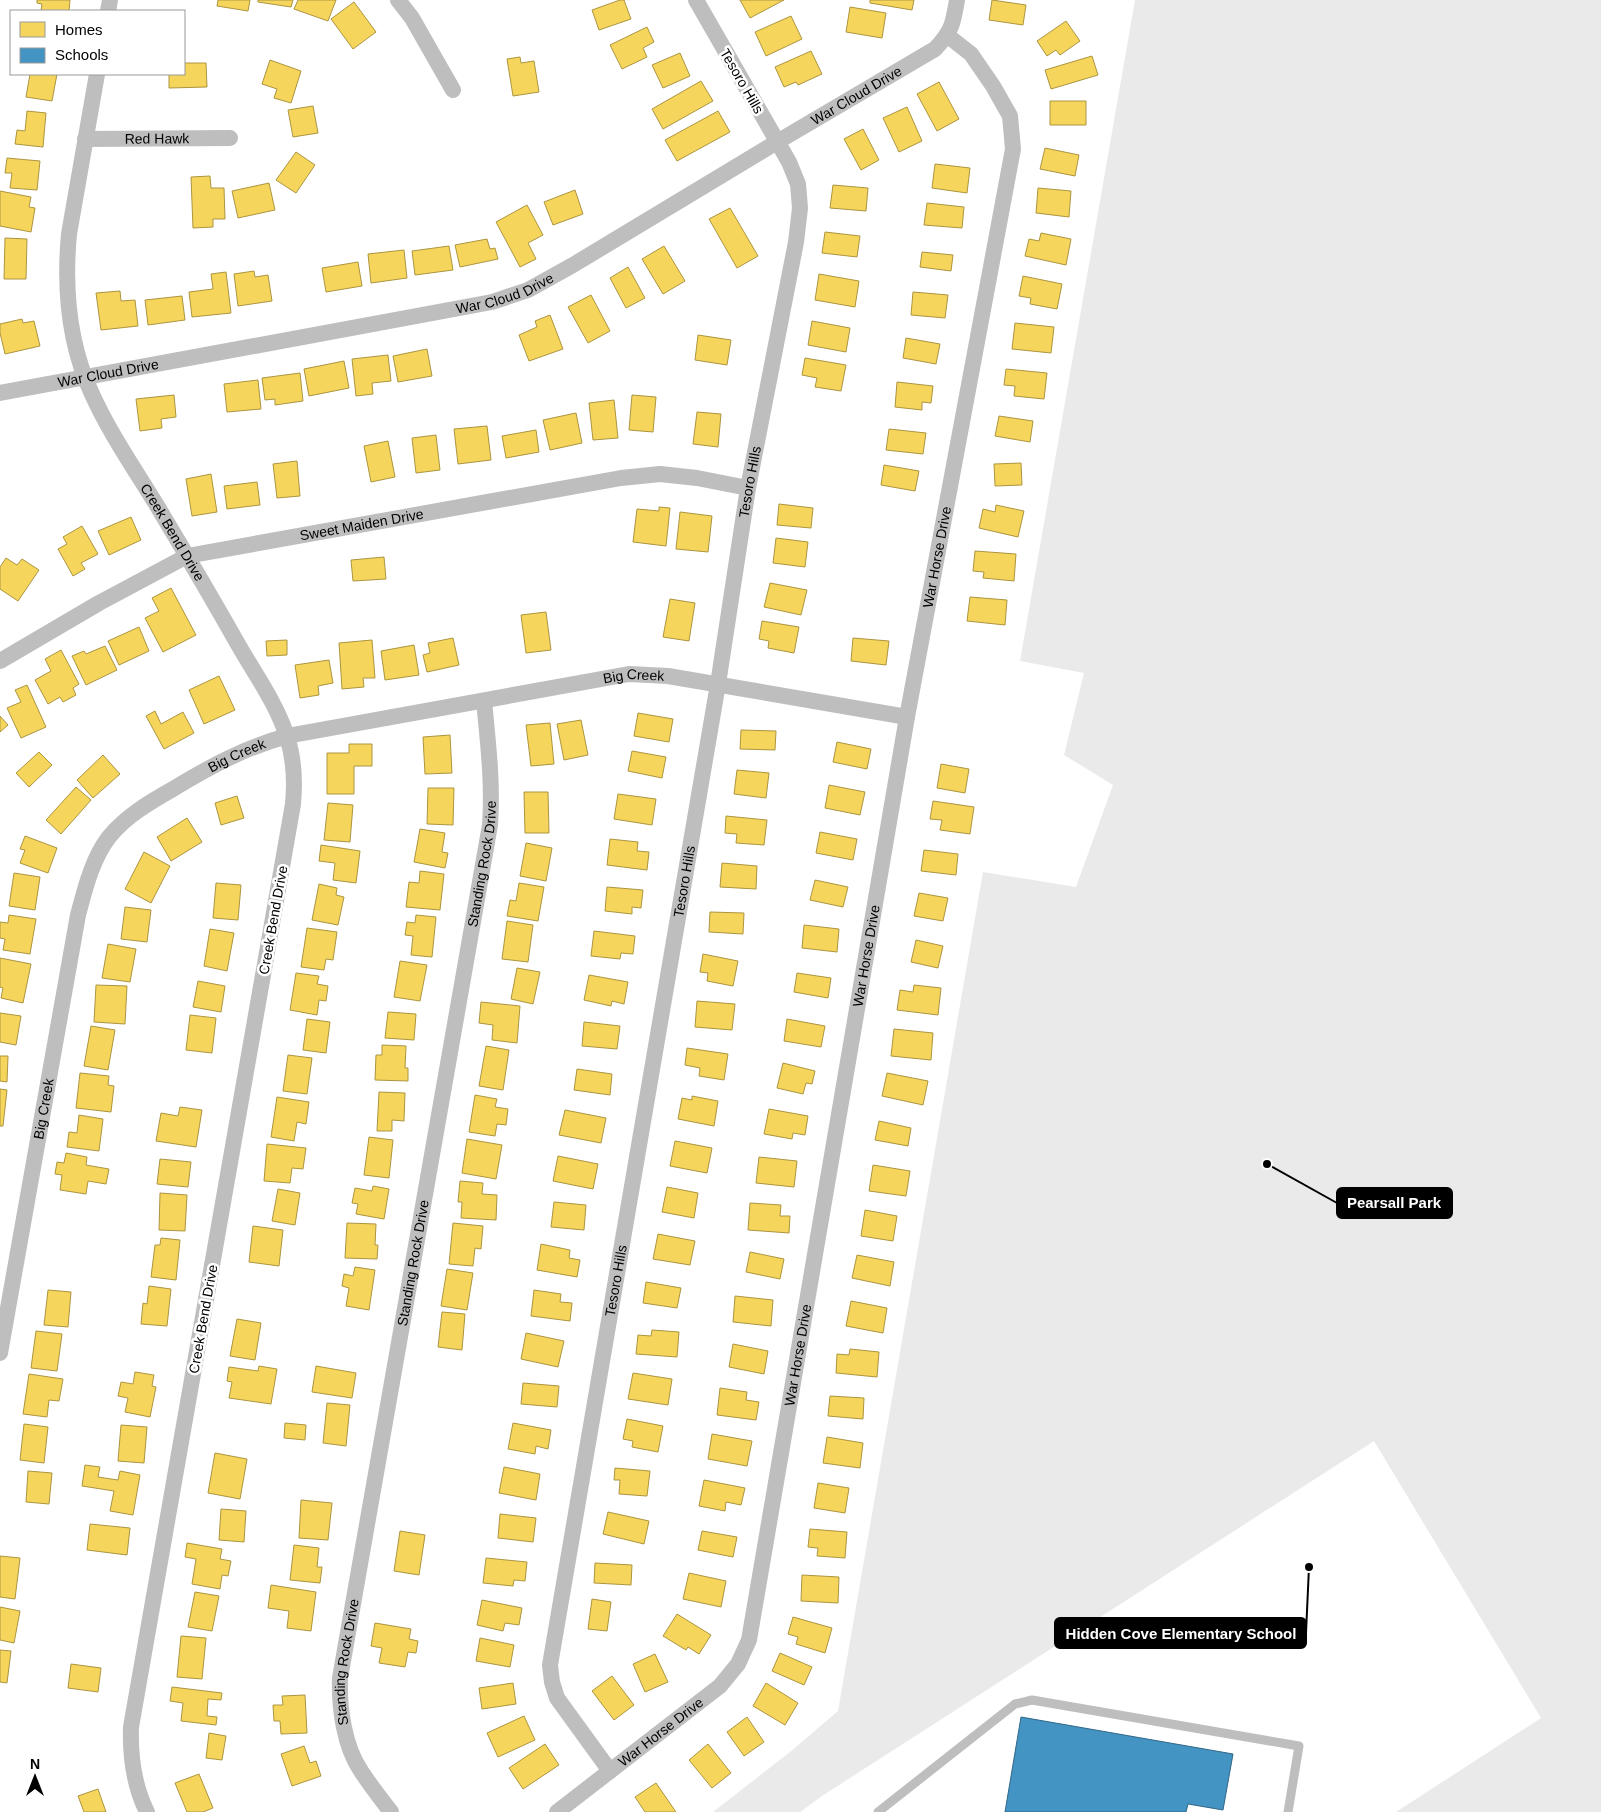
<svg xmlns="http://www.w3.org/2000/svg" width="1601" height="1812" font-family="Arial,sans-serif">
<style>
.green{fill:#eaeaea}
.homes{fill:#f6d55c;stroke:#ac9540}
.schools{fill:#4393c3;stroke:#2f6788}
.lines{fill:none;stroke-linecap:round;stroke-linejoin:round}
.lane{stroke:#bebebe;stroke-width:9}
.street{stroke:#bebebe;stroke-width:16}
.labels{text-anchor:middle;stroke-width:5;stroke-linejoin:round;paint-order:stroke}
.street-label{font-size:14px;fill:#000;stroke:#fff}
.leader{fill:none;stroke:#000;stroke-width:2}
.callout-dot{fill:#000;stroke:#fff;stroke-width:2}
.callout{fill:#000;stroke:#000;stroke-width:2}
.callout-label{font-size:15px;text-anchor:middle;font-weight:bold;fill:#fff}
</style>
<rect width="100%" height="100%" fill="#fff"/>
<path class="green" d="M1135 0H1601V1812H1396L1541 1718 1374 1441 822 1796 800 1812H713L790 1752 838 1711 983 872 1076 887 1113 785 1064 755 1084 673 1020 661Z"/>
<path class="homes" d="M37 0H70L69 11H41L42 4 37 3Z
M218 0H250L248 11 217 6Z
M258 0H293L291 7 258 2Z
M298 0H336L328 21 294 9Z
M620 0H624L631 19 599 30 592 10Z
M740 0H784L750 18Z
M870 0H914L912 10 870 3Z
M992 0 1026 5 1023 25 989 20Z
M354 2 376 32 353 49 331 19Z
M850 7 886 13 882 38 846 32Z
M791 16 802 39 766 56 755 32Z
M1066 21 1080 41 1060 55 1056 50 1047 56 1037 41Z
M647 27 654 42 643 48 647 57 622 69 610 45Z
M811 51 822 74 798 85 796 82 784 87 775 67Z
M680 53 690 76 663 88 652 65Z
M1092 56 1098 75 1051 89 1045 70Z
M520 57 521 63 534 61 539 92 513 96 507 59Z
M270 60 301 71 291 103 274 98 277 89 262 84Z
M184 63H206L207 87 169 88V74H184Z
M30 74H57L52 101 26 97Z
M701 81 713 101 663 129 652 109Z
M939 82 959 119 937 131 917 94Z
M1050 101H1086V125H1050Z
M313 106 318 133 293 137 288 110Z
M907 107 922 141 899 152 883 118Z
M27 111 46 113 43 147 15 144 17 130 25 131Z
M718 111 730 132 677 161 665 140Z
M863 129 879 160 861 170 844 139Z
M1045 148 1079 155 1075 176 1040 169Z
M296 152 315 165 296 193 276 180Z
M7 158 40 161 37 190 10 188 12 173H5Z
M935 164 970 168 967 193 932 188Z
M210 176 211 188H224L225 219H213V227L193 228 191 177Z
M269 183 275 210 238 218 232 191Z
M833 185 868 188 866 211 830 208Z
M1038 188 1071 191 1069 217 1036 213Z
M575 190 583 214 553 225 544 202Z
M0 191 31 197 29 207 35 208 31 232 0 226Z
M927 203 964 207 962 228 924 225Z
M527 205 543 235 528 243 536 259 520 267 496 222Z
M730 208 758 256 737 268 709 219Z
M825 232 860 236 857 257 822 253Z
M1041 233 1071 239 1066 265 1025 256 1029 239 1039 241Z
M5 238 27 239 26 279H4Z
M487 239 490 249 495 248 498 259 460 267 455 245Z
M449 246 453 270 415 275 412 251Z
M664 246 685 281 663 294 642 259Z
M404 250 407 278 371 283 368 254Z
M922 252 953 255 951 271 920 267Z
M358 262 362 286 326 292 322 268Z
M628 267 645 298 626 308 610 278Z
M254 271 255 277 268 275 272 301 238 306 234 274Z
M226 272 231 313 192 317 189 292 213 289 211 274Z
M819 274 859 281 855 307 815 300Z
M1023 276 1062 284 1057 309 1030 304 1031 298 1019 296Z
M120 291 121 301 135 300 138 326 101 330 96 293Z
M913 292 948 295 945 318 911 315Z
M591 295 610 331 588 343 568 307Z
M182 296 185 320 148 325 145 300Z
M550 315 563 349 529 361 519 335 537 327 535 321Z
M22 319 23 323 34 321 40 346 5 354 0 333V324Z
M812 321 850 328 846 352 808 345Z
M1015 323 1054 327 1051 353 1012 349Z
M698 335 731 340 727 365 695 360Z
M906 338 940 344 936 364 903 358Z
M427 349 432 376 398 382 393 356Z
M388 355 391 381 372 383 373 394 356 396 352 359Z
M805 358 846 365 841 391 815 387 817 378 802 375Z
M344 361 349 388 309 396 304 369Z
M1006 369 1047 373 1044 399 1014 396 1015 386 1004 385Z
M300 373 303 401 275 405V399L265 400 262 378Z
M258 380 261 409 227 412 224 384Z
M897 382 933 386 931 403 922 402V410L895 407Z
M174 395 176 417 161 419 162 428 140 431 136 399Z
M632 395 656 397 653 432 629 430Z
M614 400 618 438 593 440 589 403Z
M697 412 721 414 718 447 693 444Z
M576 413 582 443 550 450 543 420Z
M999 416 1033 421 1030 442 995 436Z
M487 426 491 460 458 464 454 429Z
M889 429 926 433 923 454 886 450Z
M536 430 539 452 506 458 502 436Z
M436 435 440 470 416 473 412 438Z
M388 441 395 477 371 482 364 446Z
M297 461 300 496 277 498 273 464Z
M1021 463 1022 485 995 486 994 464Z
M884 465 919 471 915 491 881 485Z
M211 474 217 512 192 516 186 479Z
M257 482 260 505 227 509 224 486Z
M779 504 813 508 811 528 777 525Z
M996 505 1024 511 1018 537 979 528 983 509 995 512Z
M659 507 670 508 666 546 633 542 637 509 659 511Z
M680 512 712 516 708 552 676 549Z
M131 517 141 540 109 555 98 531Z
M82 526 98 554 81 563 85 569 73 576 58 549 67 544 63 537Z
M776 538 808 542 805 567 773 563Z
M975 551 1016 554 1014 581 983 578 984 572 973 571Z
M384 557 386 579 353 581 351 560Z
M6 558 17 565 22 559 39 570 18 601 0 589V567Z
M770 583 807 590 801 615 764 607Z
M171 588 196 635 163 652 145 618 159 611 152 598Z
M970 597 1007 600 1005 625 967 621Z
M670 599 695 603 689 641 663 637Z
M546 612 551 650 526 653 521 615Z
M762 621 799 627 794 653 768 648 769 641 759 639Z
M139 627 149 651 119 665 108 641Z
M453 638 459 665 427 672 423 655 430 653 428 643Z
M853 638 889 641 886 665 851 661Z
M287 640V655L267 656 266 641Z
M372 640 375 678H363L364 687 342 689 339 643Z
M414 645 419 675 385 680 381 651Z
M105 646 117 670 86 685 72 656 84 651 86 654Z
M61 650 79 684 73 688 76 695 63 702 60 697 48 704 35 680 51 671 45 659Z
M329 660 333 683 318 686 319 695 300 698 295 665Z
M219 676 235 710 204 724 189 690Z
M27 685 46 727 21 738 7 708 21 702 15 690Z
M155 711 161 724 183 712 194 733 164 749 146 716Z
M638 713 673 719 669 742 634 736Z
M0 716 8 725 0 732Z
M581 720 588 755 564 760 557 724Z
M550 723 554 764 531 766 526 725Z
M741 730 776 731 775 750 740 749Z
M450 735 452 773 425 774 423 737Z
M837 742 871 749 867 769 833 762Z
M349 744H372V766H354V794H327V753H349Z
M632 751 666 757 662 778 628 771Z
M39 752 52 765 29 787 16 773Z
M103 755 120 774 93 798 77 780Z
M941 764 969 769 965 793 937 788Z
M737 770 769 773 766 798 734 794Z
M829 785 865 792 860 815 825 808Z
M76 787 91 800 61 834 46 820Z
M428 788H454L453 825 427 824Z
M524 792H548L549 833H525Z
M618 794 656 799 652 825 614 819Z
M237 796 244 818 221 825 215 803Z
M933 801 974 807 970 834 940 830 942 820 930 819Z
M328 803 353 805 350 842 324 840Z
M726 816 767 820 764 845 736 843 737 834 725 833Z
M187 818 202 842 171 861 157 837Z
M420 829 445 833 442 852 448 853 445 868 414 862Z
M820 832 857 839 853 860 816 853Z
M25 836 57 848 48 873 20 863 25 850 20 849Z
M610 839 638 842 637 851 649 852 647 870 607 865Z
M526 843 552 848 546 881 520 876Z
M321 845 360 851 356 883 333 880 335 863 319 861Z
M924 850 958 854 956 875 921 871Z
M144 852 170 866 151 903 125 889Z
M722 863 757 866 756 889 720 887Z
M420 871 444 874 440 910 406 907 409 882 419 883Z
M14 873 40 877 35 910 9 906Z
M815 880 848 887 843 907 810 900Z
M216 883 241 885 238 920 213 918Z
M519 883 544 887 538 921 507 916 510 900 516 901Z
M319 884 337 888 336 895 344 897 338 925 312 920Z
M607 887 643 890 641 908 632 907V914L605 911Z
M919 893 948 898 943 921 914 916Z
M125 907 151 910 147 942 121 939Z
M710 912 744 913 743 934 709 932Z
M9 915 36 919 30 954 3 950 5 939 0 938V922L8 923Z
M416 915 436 917 432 957 411 955 413 936 405 935 407 922 415 923Z
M507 921 533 925 528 962 502 959Z
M804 925 839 929 837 952 802 948Z
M307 928 337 932 333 960 326 959 324 970 301 967Z
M210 929 234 933 227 971 204 966Z
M594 931 635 936 633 954 621 953 620 959 591 956Z
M916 940 943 946 938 968 911 962Z
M108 944 136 949 130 982 102 978Z
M703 954 738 961 733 986 707 981 708 973 700 972Z
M0 958 31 964 23 1003 1 998 3 988 0 987Z
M400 961 427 965 420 1001 394 997Z
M517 968 540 972 533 1004 511 999Z
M296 973 319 976 317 984 328 986 326 1001 319 1000 317 1015 290 1010Z
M797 973 831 978 828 998 794 992Z
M589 975 628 982 624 1004 612 1001 611 1006 584 1000Z
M198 981 225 986 221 1012 193 1007Z
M96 985 127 986 125 1024 94 1022Z
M914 985 941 988 938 1015 897 1010 900 990 913 992Z
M697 1001 735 1004 732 1030 695 1027Z
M481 1002 520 1006 517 1043 492 1040 493 1025 479 1023Z
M388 1012 416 1014 414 1040 385 1038Z
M0 1013 21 1016 16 1045 0 1042Z
M190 1015 216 1018 212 1053 186 1050Z
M307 1019 330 1022 326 1053 303 1050Z
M787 1019 825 1026 821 1047 784 1041Z
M584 1022 620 1026 617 1049 582 1046Z
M91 1026 115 1030 108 1070 84 1066Z
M894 1029 933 1033 931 1060 891 1056Z
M382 1045 406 1046 405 1068H408V1081L375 1080 376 1055H382Z
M486 1046 509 1050 503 1090 479 1086Z
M687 1048 728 1054 724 1080 699 1076 700 1068 685 1065Z
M288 1055 312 1058 307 1094 283 1091Z
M0 1056H8L7 1082 0 1081Z
M783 1063 815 1071 812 1084 806 1083 803 1094 777 1088Z
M577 1069 612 1074 610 1095 574 1090Z
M80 1073 109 1076 108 1085 114 1086 111 1112 76 1108Z
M887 1073 928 1081 923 1105 882 1096Z
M0 1089 7 1090 3 1126H0Z
M379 1092 405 1093 404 1121 392 1120V1131H377Z
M475 1095 497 1099 495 1107 508 1109 506 1125 497 1124 495 1136 469 1132Z
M692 1096 718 1101 714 1126 678 1119 682 1098 692 1100Z
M277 1097 309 1102 306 1124 297 1122 294 1141 271 1137Z
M180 1107 202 1110 196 1147 156 1141 161 1113 178 1116Z
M769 1109 808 1116 805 1135 793 1133 792 1139 764 1134Z
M565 1110 606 1118 601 1143 559 1135Z
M79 1115 103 1119 99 1151 67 1147 69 1132 77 1133Z
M879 1121 911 1128 908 1146 875 1140Z
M369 1137 393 1140 389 1178 364 1175Z
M467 1139 502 1145 496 1179 462 1173Z
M675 1141 712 1148 707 1173 670 1166Z
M267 1144 306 1148 303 1169 292 1168 290 1183 264 1181Z
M66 1153 87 1157 86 1165 109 1169 106 1184 88 1181 86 1194 60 1190 62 1175 55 1174 57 1162 64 1163Z
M558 1156 598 1164 593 1189 553 1181Z
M759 1157 797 1161 794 1187 756 1183Z
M160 1159 191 1162 188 1187 157 1184Z
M873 1165 910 1171 906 1196 869 1191Z
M460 1181 483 1183 482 1194 497 1195 496 1220 461 1218 462 1202H458Z
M373 1186 389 1189 384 1219 356 1214 358 1204 352 1203 355 1188 372 1191Z
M667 1187 698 1193 694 1218 662 1212Z
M278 1189 300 1193 295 1225 272 1221Z
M160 1193 187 1195 185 1231 159 1230Z
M554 1202 586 1205 584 1230 551 1227Z
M750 1203 781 1205 780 1216H790L789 1233 748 1230Z
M865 1210 897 1216 893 1241 861 1236Z
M347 1223 376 1224 375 1245H378L377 1259 345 1258Z
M453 1223 483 1226 481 1249 475 1248 473 1266 449 1264Z
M253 1226 283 1230 279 1266 249 1262Z
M658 1234 695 1241 690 1265 653 1259Z
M161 1238 180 1240 176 1280 151 1277 155 1245H160Z
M541 1244 570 1250 569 1258 580 1260 577 1277 537 1270Z
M750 1252 784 1259 780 1279 746 1272Z
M857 1255 894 1262 890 1286 852 1278Z
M355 1267 375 1270 369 1310 346 1306 349 1288 342 1286 344 1274 353 1276Z
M447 1269 473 1273 467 1310 441 1306Z
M646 1282 681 1288 677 1308 643 1303Z
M149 1286 171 1289 167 1326 141 1324 143 1303 147 1304Z
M48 1290 71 1292 68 1327 44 1325Z
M534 1290 561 1294 560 1302 572 1303 570 1321 531 1316Z
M735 1296 773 1300 771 1326 733 1322Z
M851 1301 887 1308 883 1333 846 1326Z
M442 1312 465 1314 462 1350 438 1347Z
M237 1319 261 1323 255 1360 230 1356Z
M652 1330 679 1332 677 1357 636 1354 638 1335 651 1336Z
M36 1331 62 1334 57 1371 31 1368Z
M526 1333 564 1341 558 1367 521 1359Z
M733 1344 768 1351 764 1374 729 1367Z
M850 1349 879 1352 877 1377 836 1373 837 1354 849 1355Z
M259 1366 277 1369 271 1404 229 1398 232 1382 227 1381 229 1367 258 1371Z
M316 1366 356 1373 352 1398 312 1392Z
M135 1372 154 1375 152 1386 156 1387 150 1417 125 1412 128 1398 118 1396 121 1382 133 1384Z
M633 1373 672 1379 668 1405 628 1399Z
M29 1374 63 1379 59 1401 49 1400 47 1417 23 1414Z
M523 1383 559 1386 557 1407 521 1404Z
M720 1388 747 1392 746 1400 759 1402 756 1420 717 1415Z
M830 1396 864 1398 863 1419 828 1416Z
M327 1403 350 1405 346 1446 323 1443Z
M627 1419 663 1426 658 1452 632 1447 633 1441 623 1439Z
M285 1423 306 1425 305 1440 284 1438Z
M513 1423 551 1430 548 1449 536 1446 535 1454 508 1449Z
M24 1424 48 1427 44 1463 20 1460Z
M121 1425 147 1427 144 1463 118 1461Z
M712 1434 752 1441 747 1466 708 1459Z
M827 1437 863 1443 860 1468 823 1463Z
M215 1453 247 1459 240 1499 208 1493Z
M85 1465 100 1467 98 1477 118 1480 120 1471 140 1475 133 1515 110 1511 114 1491 82 1486Z
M504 1467 540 1474 536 1500 499 1493Z
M615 1468 650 1471 647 1496 619 1494 620 1480H614Z
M28 1471 52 1473 49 1504 26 1502Z
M704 1480 745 1488 741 1505 726 1502 725 1511 699 1506Z
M818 1483 849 1488 845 1513 814 1508Z
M301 1500 332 1503 328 1540 299 1538Z
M221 1509 246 1511 244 1542 219 1540Z
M608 1512 649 1521 644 1544 603 1534Z
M500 1514 536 1518 533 1542 498 1538Z
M90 1524 130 1528 127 1555 87 1550Z
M810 1529 847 1532 845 1558 817 1556 818 1548 808 1547Z
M400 1531 425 1535 419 1575 394 1571Z
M702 1531 737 1537 733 1557 698 1550Z
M187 1543 222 1549 220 1559 231 1561 228 1576 222 1575 220 1589 192 1584 196 1559 185 1557Z
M294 1545 319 1548 317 1567H322L320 1583 290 1580Z
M0 1556 20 1558 15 1599 0 1597Z
M486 1558 527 1562 525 1581 514 1580 513 1586 483 1583Z
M595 1563 632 1565 631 1585 594 1583Z
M689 1573 726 1581 721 1607 683 1599Z
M802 1575 839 1577 838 1603 801 1601Z
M271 1585 316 1592 311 1631 287 1628 289 1611 268 1608Z
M195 1592 219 1596 212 1631 188 1627Z
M592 1599 611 1602 607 1631 588 1629Z
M482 1600 522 1608 519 1625 505 1623 503 1631 477 1625Z
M0 1607 20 1611 14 1643 0 1640Z
M677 1614 711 1635 699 1654 688 1647 686 1650 663 1636Z
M793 1617 832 1628 825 1653 796 1644 798 1637 788 1634Z
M375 1623 411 1629 409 1639 418 1641 416 1653 408 1652 405 1667 379 1663 382 1648 371 1646Z
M181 1636 206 1638 202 1679 177 1677Z
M480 1638 514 1645 510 1667 476 1661Z
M0 1650 11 1651 7 1683 0 1682Z
M780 1653 812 1667 804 1685 772 1671Z
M655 1654 668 1682 645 1692 633 1664Z
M71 1664 101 1668 98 1692 68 1688Z
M612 1676 634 1705 614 1720 592 1691Z
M513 1683 516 1704 482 1709 479 1688Z
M766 1683 798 1703 785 1725 753 1706Z
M172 1687 222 1693 221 1700 208 1699 207 1716 217 1717 216 1725 181 1721 183 1703 170 1701Z
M305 1695 307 1733 281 1734 280 1721H274L273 1705H283L282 1696Z
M524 1716 535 1740 498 1757 487 1733Z
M747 1717 764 1742 744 1756 727 1732Z
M209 1733 226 1736 222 1760 206 1758Z
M545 1744 559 1765 523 1789 509 1768Z
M708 1744 731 1773 712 1788 689 1760Z
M304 1746 310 1763 316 1761 321 1776 292 1786 281 1754Z
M199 1774 213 1808 203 1812H187L175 1783Z
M656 1783 676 1812H645L635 1797Z
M98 1789 106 1812H84L78 1796Z"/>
<path class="schools" d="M1021 1717 1233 1754 1223 1810 1188 1804 1186 1812H1005Z"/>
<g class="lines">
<path class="lane" d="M878 1812 1015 1704 1032 1700 1299 1746 1288 1812"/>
<g class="street">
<path d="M398 0 412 18 453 90"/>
<path d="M108 11 110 0"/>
<path id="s1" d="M97 74 69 234C64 288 69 345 92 394 110 434 136 471 159 509 186 554 213 600 239 646 255 674 278 706 287 737 294 758 295 782 293 804L131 1727C130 1756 134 1786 147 1812"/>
<path id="s2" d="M85 139 230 138"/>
<path id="s3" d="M0 393 492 302 528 290 573 265 777 142 935 49C952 31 953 24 957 0"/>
<path id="s4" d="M0 661 99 603 187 556 621 478 660 474 697 478 748 488"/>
<path id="s5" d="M0 1353 78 915C85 889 92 859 109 837 126 816 150 802 173 789 211 766 244 748 287 736L629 674 668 676 907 717"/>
<path id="s6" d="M610 1771 557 1698 552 1682 550 1665 718 684 748 488 796 242 800 208 798 184 789 162 696 0"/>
<path id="s7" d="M391 1812C381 1799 370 1785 361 1771 344 1746 339 1708 340 1678L490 825C493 783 488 743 484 701"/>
<path id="s8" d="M557 1812 720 1686 738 1664 749 1640 907 717 1013 149 1010 116 993 86 971 54 948 36"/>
</g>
</g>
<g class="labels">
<g class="street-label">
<text transform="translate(742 81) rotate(60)" y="5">Tesoro Hills</text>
<text dy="5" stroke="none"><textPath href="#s3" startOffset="920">War Cloud Drive</textPath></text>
<text dy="5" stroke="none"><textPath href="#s2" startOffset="72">Red Hawk</textPath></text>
<text dy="5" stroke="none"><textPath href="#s3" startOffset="515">War Cloud Drive</textPath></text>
<text dy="5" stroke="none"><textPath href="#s3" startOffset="110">War Cloud Drive</textPath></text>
<text dy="5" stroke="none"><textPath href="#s6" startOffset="1324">Tesoro Hills</textPath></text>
<text dy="5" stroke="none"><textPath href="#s4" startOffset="392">Sweet Maiden Drive</textPath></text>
<text dy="5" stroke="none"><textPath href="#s1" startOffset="486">Creek Bend Drive</textPath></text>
<text dy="5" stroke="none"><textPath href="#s8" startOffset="1360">War Horse Drive</textPath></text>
<text dy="5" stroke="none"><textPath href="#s5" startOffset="1088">Big Creek</textPath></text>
<text dy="5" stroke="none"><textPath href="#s5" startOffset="682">Big Creek</textPath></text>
<text dy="5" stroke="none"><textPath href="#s7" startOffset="974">Standing Rock Drive</textPath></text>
<text dy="5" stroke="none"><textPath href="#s6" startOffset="919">Tesoro Hills</textPath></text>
<text transform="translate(273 920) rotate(-80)" y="5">Creek Bend Drive</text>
<text dy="5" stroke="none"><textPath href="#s8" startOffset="955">War Horse Drive</textPath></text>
<text dy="5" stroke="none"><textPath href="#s5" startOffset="248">Big Creek</textPath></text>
<text dy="5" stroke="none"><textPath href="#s7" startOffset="569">Standing Rock Drive</textPath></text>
<text dy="5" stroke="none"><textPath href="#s6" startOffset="514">Tesoro Hills</textPath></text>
<text transform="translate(203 1319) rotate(-80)" y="5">Creek Bend Drive</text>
<text dy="5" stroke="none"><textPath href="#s8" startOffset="550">War Horse Drive</textPath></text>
<text dy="5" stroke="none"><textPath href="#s7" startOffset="164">Standing Rock Drive</textPath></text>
<text dy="5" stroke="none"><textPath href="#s8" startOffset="131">War Horse Drive</textPath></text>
</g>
</g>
<path class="leader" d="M1267 1164L1337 1203M1309 1567L1306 1633"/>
<g class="callout-dot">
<circle cx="1267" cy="1164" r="5"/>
<circle cx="1309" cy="1567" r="5"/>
</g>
<g class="callout">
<rect x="1337" y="1188" width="115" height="30" rx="5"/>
<rect x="1055" y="1618" width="251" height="30" rx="5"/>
</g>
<g class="callout-label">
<text x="1394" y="1208">Pearsall Park</text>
<text x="1181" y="1639">Hidden Cove Elementary School</text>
</g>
<rect x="10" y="10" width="175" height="65" fill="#ffffff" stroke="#999999"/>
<rect x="20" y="22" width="25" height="15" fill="#f6d55c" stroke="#999999"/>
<text x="55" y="35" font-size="15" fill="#000000">Homes</text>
<rect x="20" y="48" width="25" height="15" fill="#4393c3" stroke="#999999"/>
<text x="55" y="60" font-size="15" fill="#000000">Schools</text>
<g transform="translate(35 1777)" stroke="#ffffff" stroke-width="4" paint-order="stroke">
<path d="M0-4L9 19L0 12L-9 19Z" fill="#000000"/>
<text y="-8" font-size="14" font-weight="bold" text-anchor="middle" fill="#000000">N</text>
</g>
</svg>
